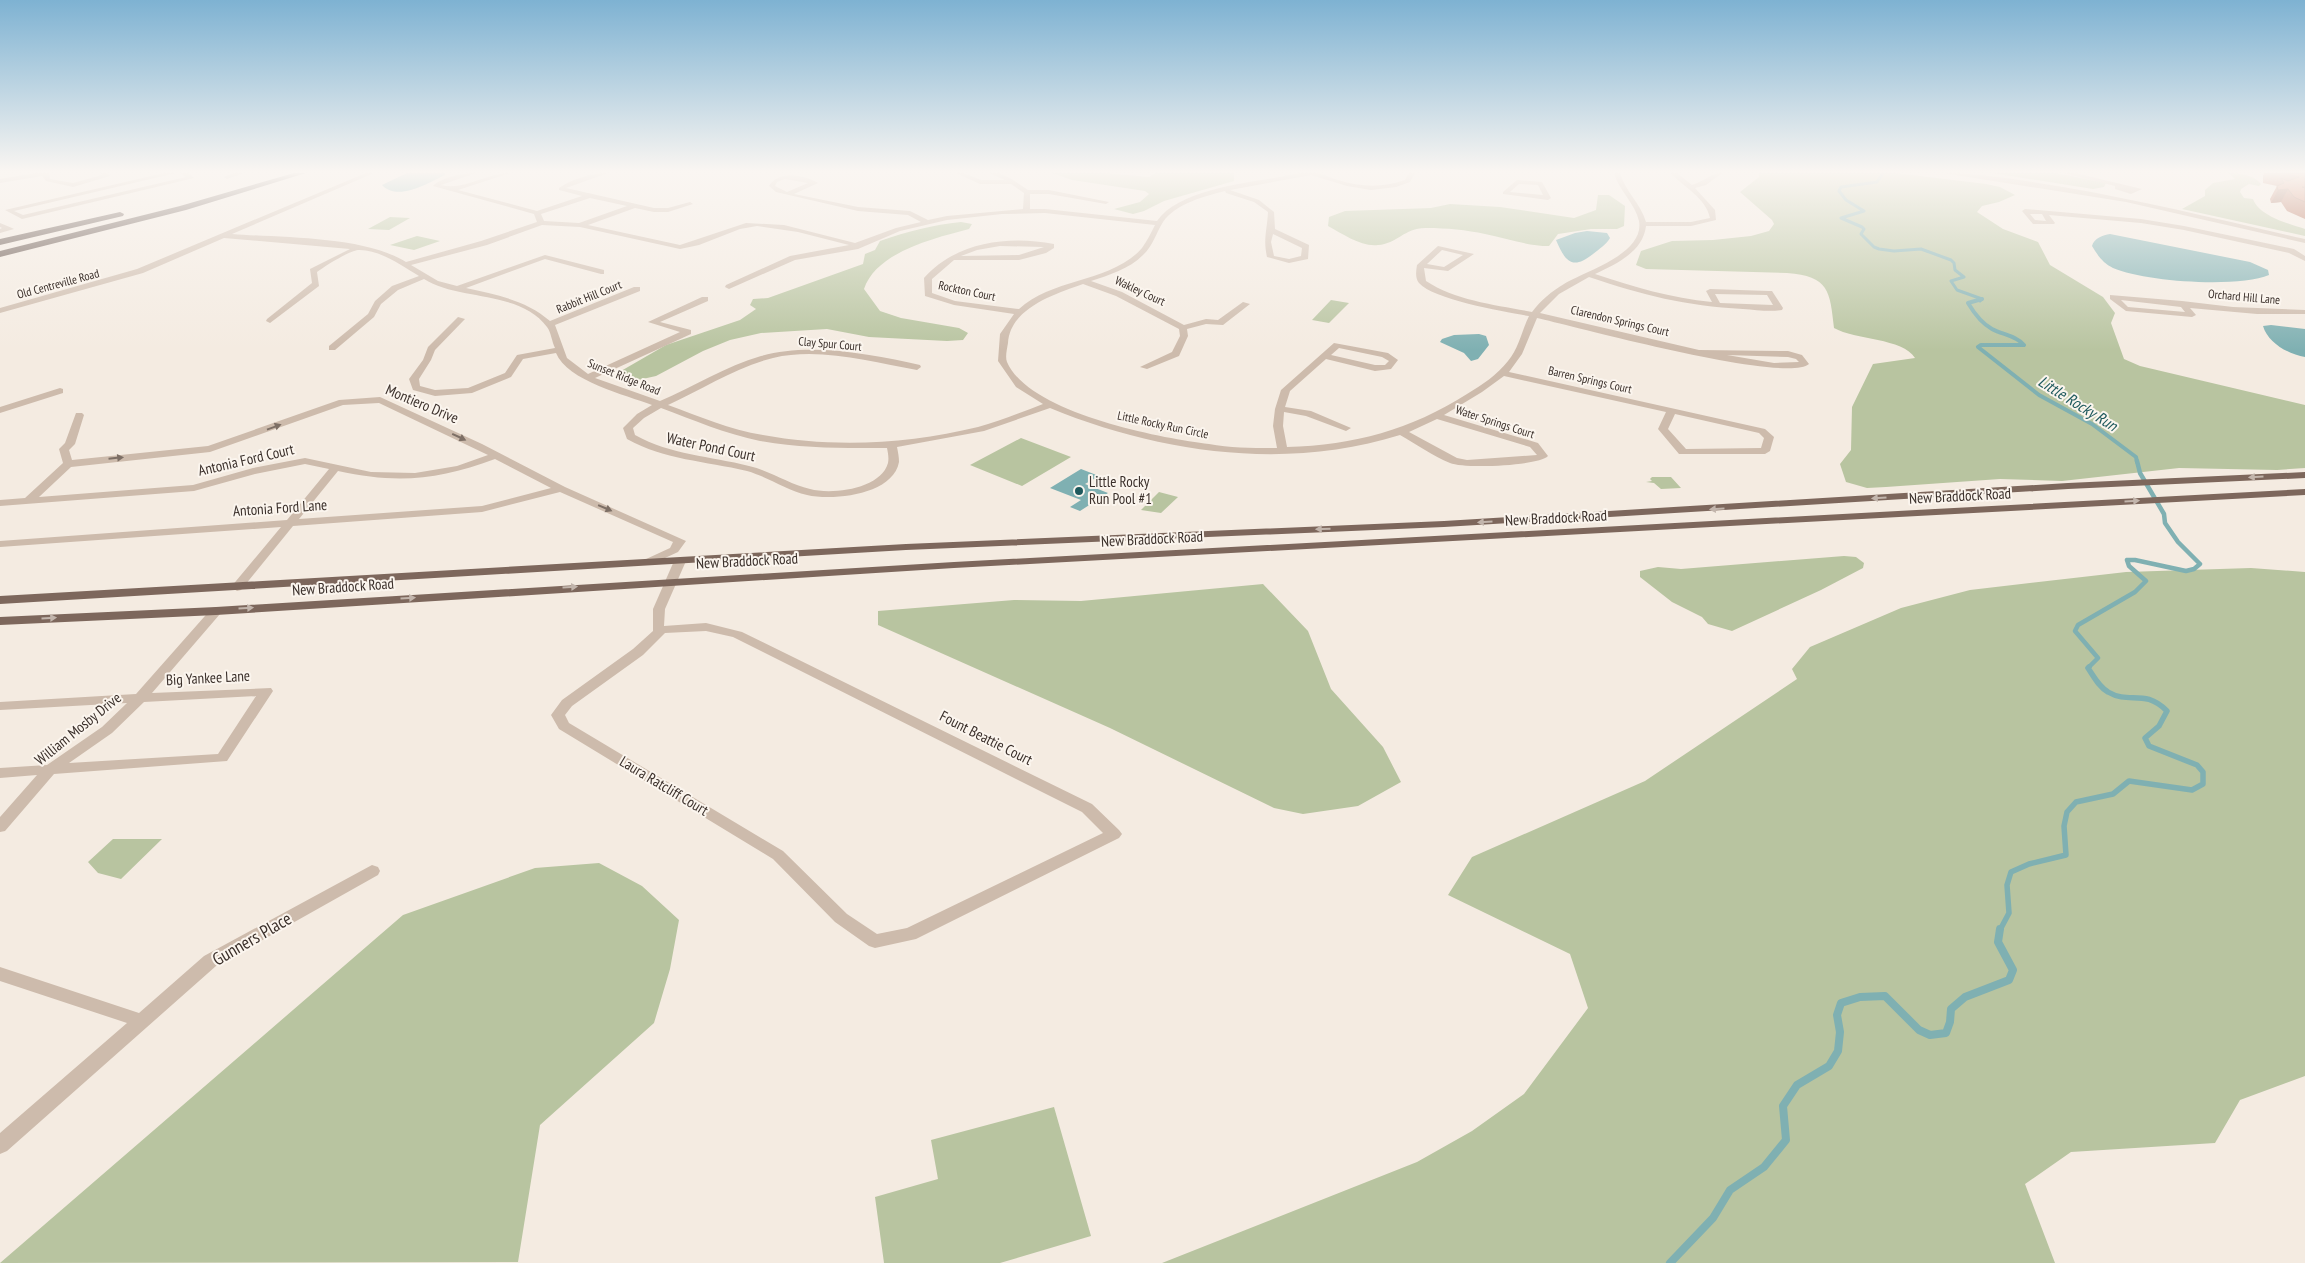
<svg xmlns="http://www.w3.org/2000/svg" width="2305" height="1263" font-family="'PT Sans Narrow',sans-serif">
<style>
.green{fill:#b8c4a0}
.water{fill:#7fb0b2}
.lines{fill:none;stroke-linecap:round;stroke-linejoin:round}
.stream-far4{stroke:#7fb0b2;stroke-width:3}
.stream-far3{stroke:#7fb0b2;stroke-width:4}
.stream-far2{stroke:#7fb0b2;stroke-width:4.5}
.stream-far1{stroke:#7fb0b2;stroke-width:5.5}
.stream{stroke:#7fb0b2;stroke-width:8}
.minor{fill:#cdbbac;fill-rule:evenodd}
.major{fill:#7d675c;fill-rule:evenodd}
.highway{fill:#5c4a42;fill-rule:evenodd}
.wall{fill:#ac5a40}
.shaded-wall{fill:#8c4a34}
.building{fill:#c8694b;stroke:#8c4a34}
.oneway{fill:#7d6f65}
.oneway2{fill:#c2b5ac}
.poi-dot{fill:#1f5a5e;stroke:#fbf5ee;stroke-width:2}
.labels{text-anchor:middle;stroke-width:4;stroke-linejoin:round;paint-order:stroke}
.far-street-label{font-size:12px;fill:#3b302b;stroke:#fbf5ee}
.street-label{font-size:15px;fill:#3b302b;stroke:#fbf5ee}
.poi-label{font-size:15px;fill:#3b302b;stroke:#fbf5ee;text-anchor:start}
.water-label{font-size:16px;font-style:italic;fill:#1f5a5e;stroke:#fbf5ee}
.near-street-label{font-size:18px;fill:#3b302b;stroke:#fbf5ee}
</style>
<rect width="100%" height="100%" fill="#f4ebe1"/>
<path class="green" d="M1052 173H1106L1149 177 1155 173H1234V181L1164 201 1144 211 1133 214 1114 209 1140 202 1149 194 1145 191 1072 180Z
M1759 173H1896L1986 184 2000 187 2015 195 1999 202 1982 206 1977 212 2003 229 2038 242 2050 265 2103 297 2115 313 2111 323 2124 359 2140 366 2305 405V468L2277 470 2179 468 2062 481 2000 479 1886 487 1867 488 1846 482 1840 464 1851 450 1852 407 1873 364 1915 358C1903 338 1855 340 1834 328 1830 291 1829 276 1787 273L1646 269 1636 265 1641 251 1672 241 1713 240 1751 236 1769 231 1774 224 1772 220 1740 192 1759 177Z
M1992 173H2056L2106 183 2104 187 2093 189Z
M2229 173C2240 173 2254 175 2261 184L2259 186 2249 184 2241 189 2240 192 2244 198 2253 199C2259 216 2289 224 2305 229V236L2182 209 2205 196V190L2213 183 2235 179Z
M1598 195H1609L1625 206 1624 226 1617 229H1591L1558 234 1549 246C1527 246 1506 238 1485 234 1467 230 1446 228 1427 228 1405 227 1397 244 1378 245 1361 247 1343 234 1328 226L1329 217 1345 211 1431 208 1450 204 1500 207 1574 218 1596 210Z
M390 217 410 218 389 230 368 229Z
M961 222 972 224 969 229C935 238 876 252 864 289L880 311 901 318 959 328 968 333 963 340 947 341 869 337 827 329 761 333 730 340 703 351 656 376 638 380 625 377 621 371 666 345 740 320 756 309 750 305 753 299 768 298 863 264 865 254 875 250 880 241C908 231 933 225 961 222Z
M417 236 440 241 414 250 390 245Z
M1331 300 1349 303 1329 323 1312 320Z
M1021 438 1071 457 1022 486 970 465Z
M1652 477H1671L1681 488 1661 489 1654 483 1646 482 1652 481 1650 479Z
M1159 492 1178 497 1161 513 1141 510Z
M1844 556 1856 557 1864 563 1863 568 1821 590 1732 631 1708 624 1702 617 1672 602 1640 577V571L1658 567 1681 569Z
M2251 568 2305 572V1076L2240 1100 2215 1143 2071 1152 2025 1184 2055 1263H1162L1417 1162 1472 1131 1524 1094 1588 1008 1570 954 1448 895 1472 857 1645 781 1797 679 1792 669 1810 647 1901 608 1970 590 2126 572Z
M1263 584 1308 631 1331 689 1383 747 1401 782 1358 806 1303 814 1274 808 1110 728 878 625V611L1014 600 1081 601Z
M113 839H162L121 879 98 873 88 862Z
M599 863 642 886 679 920 670 969 654 1023 540 1125 518 1262 0 1263 403 915 535 868Z
M1054 1107 1091 1236 1000 1263H884L875 1197 938 1179 931 1140Z"/>
<path class="water" d="M407 173H445V175C428 183 398 202 382 185Z
M1587 231 1607 233 1610 238C1606 245 1599 249 1593 254 1572 271 1565 261 1556 240L1575 233Z
M2110 234 2250 262 2268 270 2269 275C2238 288 2145 282 2113 268 2103 263 2098 256 2092 246 2094 238 2103 235 2110 234Z
M2271 325 2305 329V357C2288 354 2268 343 2263 326Z
M1479 334 1486 336 1489 345 1478 359 1471 361 1464 353 1440 342 1442 339 1454 335Z
M1081 469 1099 476 1085 484 1108 493 1080 511 1070 507 1081 500 1050 488Z"/>
<g class="lines">
<path class="stream-far4" d="M1883 173 1877 182 1841 187 1839 191 1846 200 1864 211 1841 218 1862 227 1864 229 1861 234 1874 247 1879 249 1894 251 1921 249 1951 260 1954 263 1955 270 1964 277 1951 281 1957 290 1982 299 1980 301"/>
<path class="stream-far3" d="M1982 299 1968 303C1974 313 1981 323 1992 329 2003 335 2015 335 2024 345H1981L1978 347 2039 395 2092 424 2136 457 2137 462"/>
<path class="stream-far2" d="M2088 668 2098 658 2075 631 2078 625 2135 592 2146 581 2129 566 2127 560H2135L2186 571 2194 569 2200 564 2178 542 2165 523 2164 514 2140 473 2137 461"/>
<path class="stream-far1" d="M2000 930 2009 913 2007 885 2011 872 2029 864 2066 855 2064 826 2067 812 2076 802 2113 794 2129 781 2192 790 2203 784V772L2197 765 2149 746 2145 738 2159 726 2167 711C2144 688 2130 705 2108 692 2099 687 2094 677 2088 668L2089 667"/>
<path class="stream" d="M1670 1263 1713 1218 1730 1190 1764 1167 1786 1140 1783 1106 1797 1085 1829 1066 1838 1051 1840 1032 1837 1015 1841 1003 1860 997 1885 996 1919 1030 1930 1035 1946 1033 1950 1022 1951 1009 1965 997 2009 980 2013 970 1998 942 2000 929"/>
<path class="minor" d="M35 173H49L50 179 73 183 102 175 100 173H107L110 176 73 187 46 181 42 176 0 183V179Z
M164 173H176L14 211 23 215 186 177 181 173H188L194 178 22 219 5 210Z
M234 173H244L227 179 224 177Z
M366 173H374L232 234C283 238 364 236 406 262L481 241 537 222 534 214 433 186C442 177 463 173 476 173L441 185C463 191 487 173 510 173L458 190 537 211 582 196 559 190V188C572 179 592 173 608 173L566 188 654 208H668L690 202 693 204 668 212H654L635 208 588 225 680 245 746 223 784 225 855 243 896 228 921 222 908 215 858 211 776 192 769 186C778 170 805 175 818 183L794 194 858 207 910 211 928 220 947 216 1023 209 1024 193 1011 184H980L956 173H964L981 180H1005L989 173H998L1010 178 1028 190H1049L1109 202 1106 204 1049 194H1030V209H1045L1157 221C1178 191 1240 184 1274 178 1287 176 1302 171 1316 173 1323 174 1331 178 1338 180 1361 187 1382 188 1405 180L1409 173H1415L1410 182 1396 187 1371 190 1347 186 1311 175 1230 190 1259 200 1274 212 1275 229 1309 245 1308 259 1289 263 1267 257C1263 239 1267 231 1268 212L1254 202 1226 193 1225 191C1205 196 1175 204 1163 222 1156 233 1153 246 1143 255 1129 269 1109 275 1091 281L1122 292 1184 325 1206 319 1218 320 1243 302 1250 304 1223 325 1206 324 1187 329 1188 336 1179 356 1147 369 1140 367 1172 352 1180 336 1179 329 1116 296 1083 284C1055 294 1010 308 1008 343 1007 349 1005 357 1007 362 1029 413 1159 438 1209 444 1231 448 1254 448 1277 448L1273 426 1275 409 1281 390 1334 343 1388 353 1398 360 1391 369 1375 371 1326 359 1290 391 1285 407 1311 411 1351 428 1346 431 1306 416 1284 412 1283 426 1287 447C1355 445 1410 430 1467 394 1482 385 1497 375 1508 361 1519 348 1522 330 1529 316 1506 312 1434 300 1419 283 1415 278 1416 271 1417 265L1438 246 1474 254 1448 271 1424 268 1426 281C1456 301 1497 305 1532 312 1541 300 1552 291 1564 284 1585 271 1645 254 1639 221 1635 203 1619 191 1614 173H1620C1625 191 1641 204 1646 222H1691L1710 218C1706 198 1683 186 1670 173H1677L1692 185C1703 182 1711 173 1722 173L1706 185 1695 188 1715 210 1716 220 1691 226H1646C1643 252 1616 264 1595 274 1634 287 1671 298 1712 302L1706 291 1710 289 1769 291H1772L1783 308 1782 310C1770 312 1756 310 1743 309 1685 306 1643 295 1589 277L1559 294 1540 313 1699 350 1788 351 1802 355 1809 364C1785 384 1577 327 1537 318L1522 354 1509 372 1765 429 1774 437 1770 451 1765 454H1679L1658 429 1666 412 1504 376 1482 392 1444 415 1538 443 1548 456C1538 466 1464 469 1450 463 1433 456 1416 444 1400 435 1286 471 1159 453 1050 408L984 431 897 447C898 452 899 457 899 462 893 495 833 501 807 495 786 490 768 477 747 471 705 461 665 460 627 439L623 428 637 414 652 405C626 395 567 381 556 353L523 359 511 377 472 393 435 396 413 390 409 379 423 360 428 347 458 317 465 319 435 350 431 360 419 379 420 386 435 390 468 388 505 373 517 355 555 348C552 342 551 332 547 327 520 290 458 301 424 279L398 290 381 304 374 317 335 350H329V346L368 314 375 301 392 286 419 276C402 266 379 249 358 250 349 251 325 266 317 272L319 286 270 323 266 321 267 319 312 283 310 269 350 249 224 238 143 273 0 313V308L137 269ZM785 179 808 183 787 192 775 186 777 182ZM590 198 627 206 579 223 544 221 541 214ZM1045 213 1155 225C1151 233 1147 241 1142 248 1113 282 1052 278 1019 309L955 301 932 293V279L954 260H1019L1046 253 1054 248V244C1008 235 956 242 924 278L925 296 954 305 1014 314 1000 334 998 361 1016 387 1043 404C1022 412 1000 421 978 427 908 444 834 448 763 435 730 430 699 416 668 405 703 389 736 367 773 358 820 347 871 362 917 370L921 367 920 365C873 354 808 342 761 356 726 366 693 387 660 401L595 378 691 334V330L660 322 708 301V297H702L648 322 680 332 588 374 567 358 555 325 640 291V287H634L550 321C526 300 497 295 466 288L545 259 601 274H604V270L545 255 457 286 438 281 411 265 487 245 542 225 580 227 680 249 699 245 740 229 757 226 798 232 849 245 790 256 726 285 725 287 729 289 795 260 858 249 900 231 947 220 1002 214ZM1273 234 1302 248 1301 256 1289 259 1274 256 1271 242ZM1000 246 1044 247 1019 255 961 256 977 250ZM1442 250 1463 255 1444 267 1427 264ZM1715 294 1767 295 1773 305 1720 303ZM1339 348 1382 357 1389 361 1385 365H1375L1331 355ZM1727 355 1788 357 1796 359 1799 362 1774 363ZM661 408C693 420 726 434 760 441 802 449 845 448 887 448 888 453 889 458 888 463 881 489 832 495 810 489 789 484 771 471 749 466 710 456 671 455 635 435L633 428 644 418ZM1675 414 1759 433 1764 438 1761 448 1686 449 1668 429ZM1437 419 1530 447 1537 455 1467 460 1457 458 1409 432Z
M1943 173C1983 173 2024 181 2063 187 2145 201 2225 221 2305 239V243L2126 202Z
M2063 173H2075L2142 189 2131 194 2115 189V186Z
M1517 180 1542 182 1551 198 1548 200 1503 194V192ZM1519 184 1538 185 1543 195 1510 192Z
M2025 209 2141 219 2184 226 2294 249 2305 256V261L2289 253 2184 230 2141 223 2049 215 2055 223 2054 224H2033L2022 211ZM2030 214H2042L2046 221 2035 220Z
M0 223 12 228 14 229 0 233V229L2 228 0 227Z
M2110 295 2182 301 2233 307 2305 310V314H2257L2190 308 2196 315 2192 317 2126 311 2110 299ZM2121 300 2181 307 2185 312 2128 307Z
M60 388 63 389V393L0 413V407Z
M380 397 482 444 565 487 686 541 678 552 652 564H644L642 562 644 560 670 548 673 542 560 492 482 512 293 526 241 590 237 591 231 587 281 527 0 547V541L287 520 329 469 305 464 255 474 194 491 0 506V500L25 498 63 463 59 449 65 443 76 413H82L84 415 75 444 69 450 72 460 208 446 339 400ZM379 403 488 455 457 466 415 473 371 472 305 458 253 468 193 485 39 497 71 467 210 452 343 405ZM495 459 551 488 482 506 299 519 338 471C397 484 439 480 495 459Z
M680 558 686 561 665 609 664 626 706 623 742 632 1092 804 1119 830 1122 834 1119 838 916 939 875 948 869 946 835 922 773 859 559 729 551 715 562 700 633 649 653 631V609L674 561ZM706 631 733 637 1082 812 1103 833 907 928 877 934 847 914 783 851 569 723 565 715 572 706 643 655 665 633Z
M216 607 222 611 220 614 152 693 271 688 273 691 227 761 54 774 5 831 0 832V817L37 775 0 778V768L47 765 102 727 127 703 0 710V702L136 694 212 608ZM256 696 218 754 69 763 112 733 144 702Z
M372 865 378 867 380 871 378 875 216 966 7 1151 0 1154V1133L127 1023 0 981V967L139 1013 204 956Z"/>
<path class="major" d="M2305 472V478L2068 489 1444 527 906 550 0 604V596L906 544 1444 521 2068 483Z
M2305 489V495L954 568 216 615 0 625V617L216 607 954 562Z"/>
<path class="highway" d="M294 173H306L186 210 0 257V251L180 206Z
M120 212 124 214 123 216 0 245V239Z"/>
</g>
<path class="wall" d="M2264 173H2305V219L2287 211 2281 202 2271 203 2270 199 2277 186 2263 183V176Z"/>
<path class="shaded-wall" d="M2288 189 2281 202 2271 203 2278 190Z"/>
<path class="building" d="M2282 173H2305V187H2302L2305 188V202L2294 197 2288 189 2278 190 2277 186 2284 183 2281 178 2288 181 2299 177Z"/>
<defs><path id="oneway-solid" d="M-6-.8H1V-3.2L6.5 0L1 3.2V.8H-6Z" transform="scale(1.25)"/></defs>
<g class="oneway">
<use href="#oneway-solid" transform="translate(274 427) rotate(-20)"/>
<use href="#oneway-solid" transform="translate(459 437) rotate(25)"/>
<use href="#oneway-solid" transform="translate(116 458) rotate(-6)"/>
<use href="#oneway-solid" transform="translate(605 508) rotate(23)"/>
</g>
<g class="oneway2">
<use href="#oneway-solid" transform="translate(2256 477) rotate(177)"/>
<use href="#oneway-solid" transform="translate(1879 498) rotate(176)"/>
<use href="#oneway-solid" transform="translate(2132 501) rotate(-3)"/>
<use href="#oneway-solid" transform="translate(1717 509) rotate(176)"/>
<use href="#oneway-solid" transform="translate(1485 522) rotate(177)"/>
<use href="#oneway-solid" transform="translate(1323 529) rotate(178)"/>
<use href="#oneway-solid" transform="translate(570 587) rotate(-4)"/>
<use href="#oneway-solid" transform="translate(408 598) rotate(-4)"/>
<use href="#oneway-solid" transform="translate(246 608) rotate(-4)"/>
<use href="#oneway-solid" transform="translate(49 618) rotate(-3)"/>
</g>
<linearGradient id="sky" x2="0" y2="1"><stop stop-color="#7eb2d2"/><stop offset="0.49" stop-color="#faf6f2"/><stop offset="1" stop-color="#faf6f2" stop-opacity="0"/></linearGradient>
<rect width="2305" height="350" fill="url(#sky)"/>
<circle class="poi-dot" cx="1079" cy="491" r="5"/>
<g class="labels">
<g class="far-street-label">
<text transform="translate(58 284) rotate(-15)" y="4">Old Centreville Road</text>
<text transform="translate(967 291) rotate(12)" y="4">Rockton Court</text>
<text transform="translate(1140 291) rotate(25)" y="4">Wakley Court</text>
<text transform="translate(589 297) rotate(-22)" y="4">Rabbit Hill Court</text>
<text transform="translate(2244 297) rotate(5)" y="4">Orchard Hill Lane</text>
<text transform="translate(1620 321) rotate(13)" y="4">Clarendon Springs Court</text>
<text transform="translate(830 344) rotate(5)" y="4">Clay Spur Court</text>
<text transform="translate(624 377) rotate(22)" y="4">Sunset Ridge Road</text>
<text transform="translate(1590 380) rotate(13)" y="4">Barren Springs Court</text>
<text transform="translate(1495 422) rotate(18)" y="4">Water Springs Court</text>
<text transform="translate(1163 425) rotate(12)" y="4">Little Rocky Run Circle</text>
</g>
<g class="street-label">
<text transform="translate(422 404) rotate(23)" y="5">Montiero Drive</text>
<text transform="translate(711 447) rotate(12)" y="5">Water Pond Court</text>
<text transform="translate(246 460) rotate(-13)" y="5">Antonia Ford Court</text>
<text transform="translate(1960 496) rotate(-3)" y="5">New Braddock Road</text>
<text transform="translate(280 508) rotate(-4)" y="5">Antonia Ford Lane</text>
<text transform="translate(1556 518) rotate(-3)" y="5">New Braddock Road</text>
<text transform="translate(1152 539) rotate(-3)" y="5">New Braddock Road</text>
<text transform="translate(747 561) rotate(-3)" y="5">New Braddock Road</text>
<text transform="translate(343 587) rotate(-4)" y="5">New Braddock Road</text>
<text transform="translate(208 678) rotate(-3)" y="5">Big Yankee Lane</text>
<text transform="translate(78 729) rotate(-39)" y="5">William Mosby Drive</text>
<text transform="translate(986 738) rotate(27)" y="5">Fount Beattie Court</text>
<text transform="translate(664 786) rotate(31)" y="5">Laura Ratcliff Court</text>
</g>
<g class="poi-label">
<text x="1089" y="487">Little Rocky<tspan x="1089" dy="17">Run Pool #1</tspan></text>
</g>
<g class="water-label">
<text transform="translate(2078 403) rotate(32)" y="6">Little Rocky Run</text>
</g>
<g class="near-street-label">
<text transform="translate(252 939) rotate(-30)" y="6">Gunners Place</text>
</g>
</g>
</svg>
